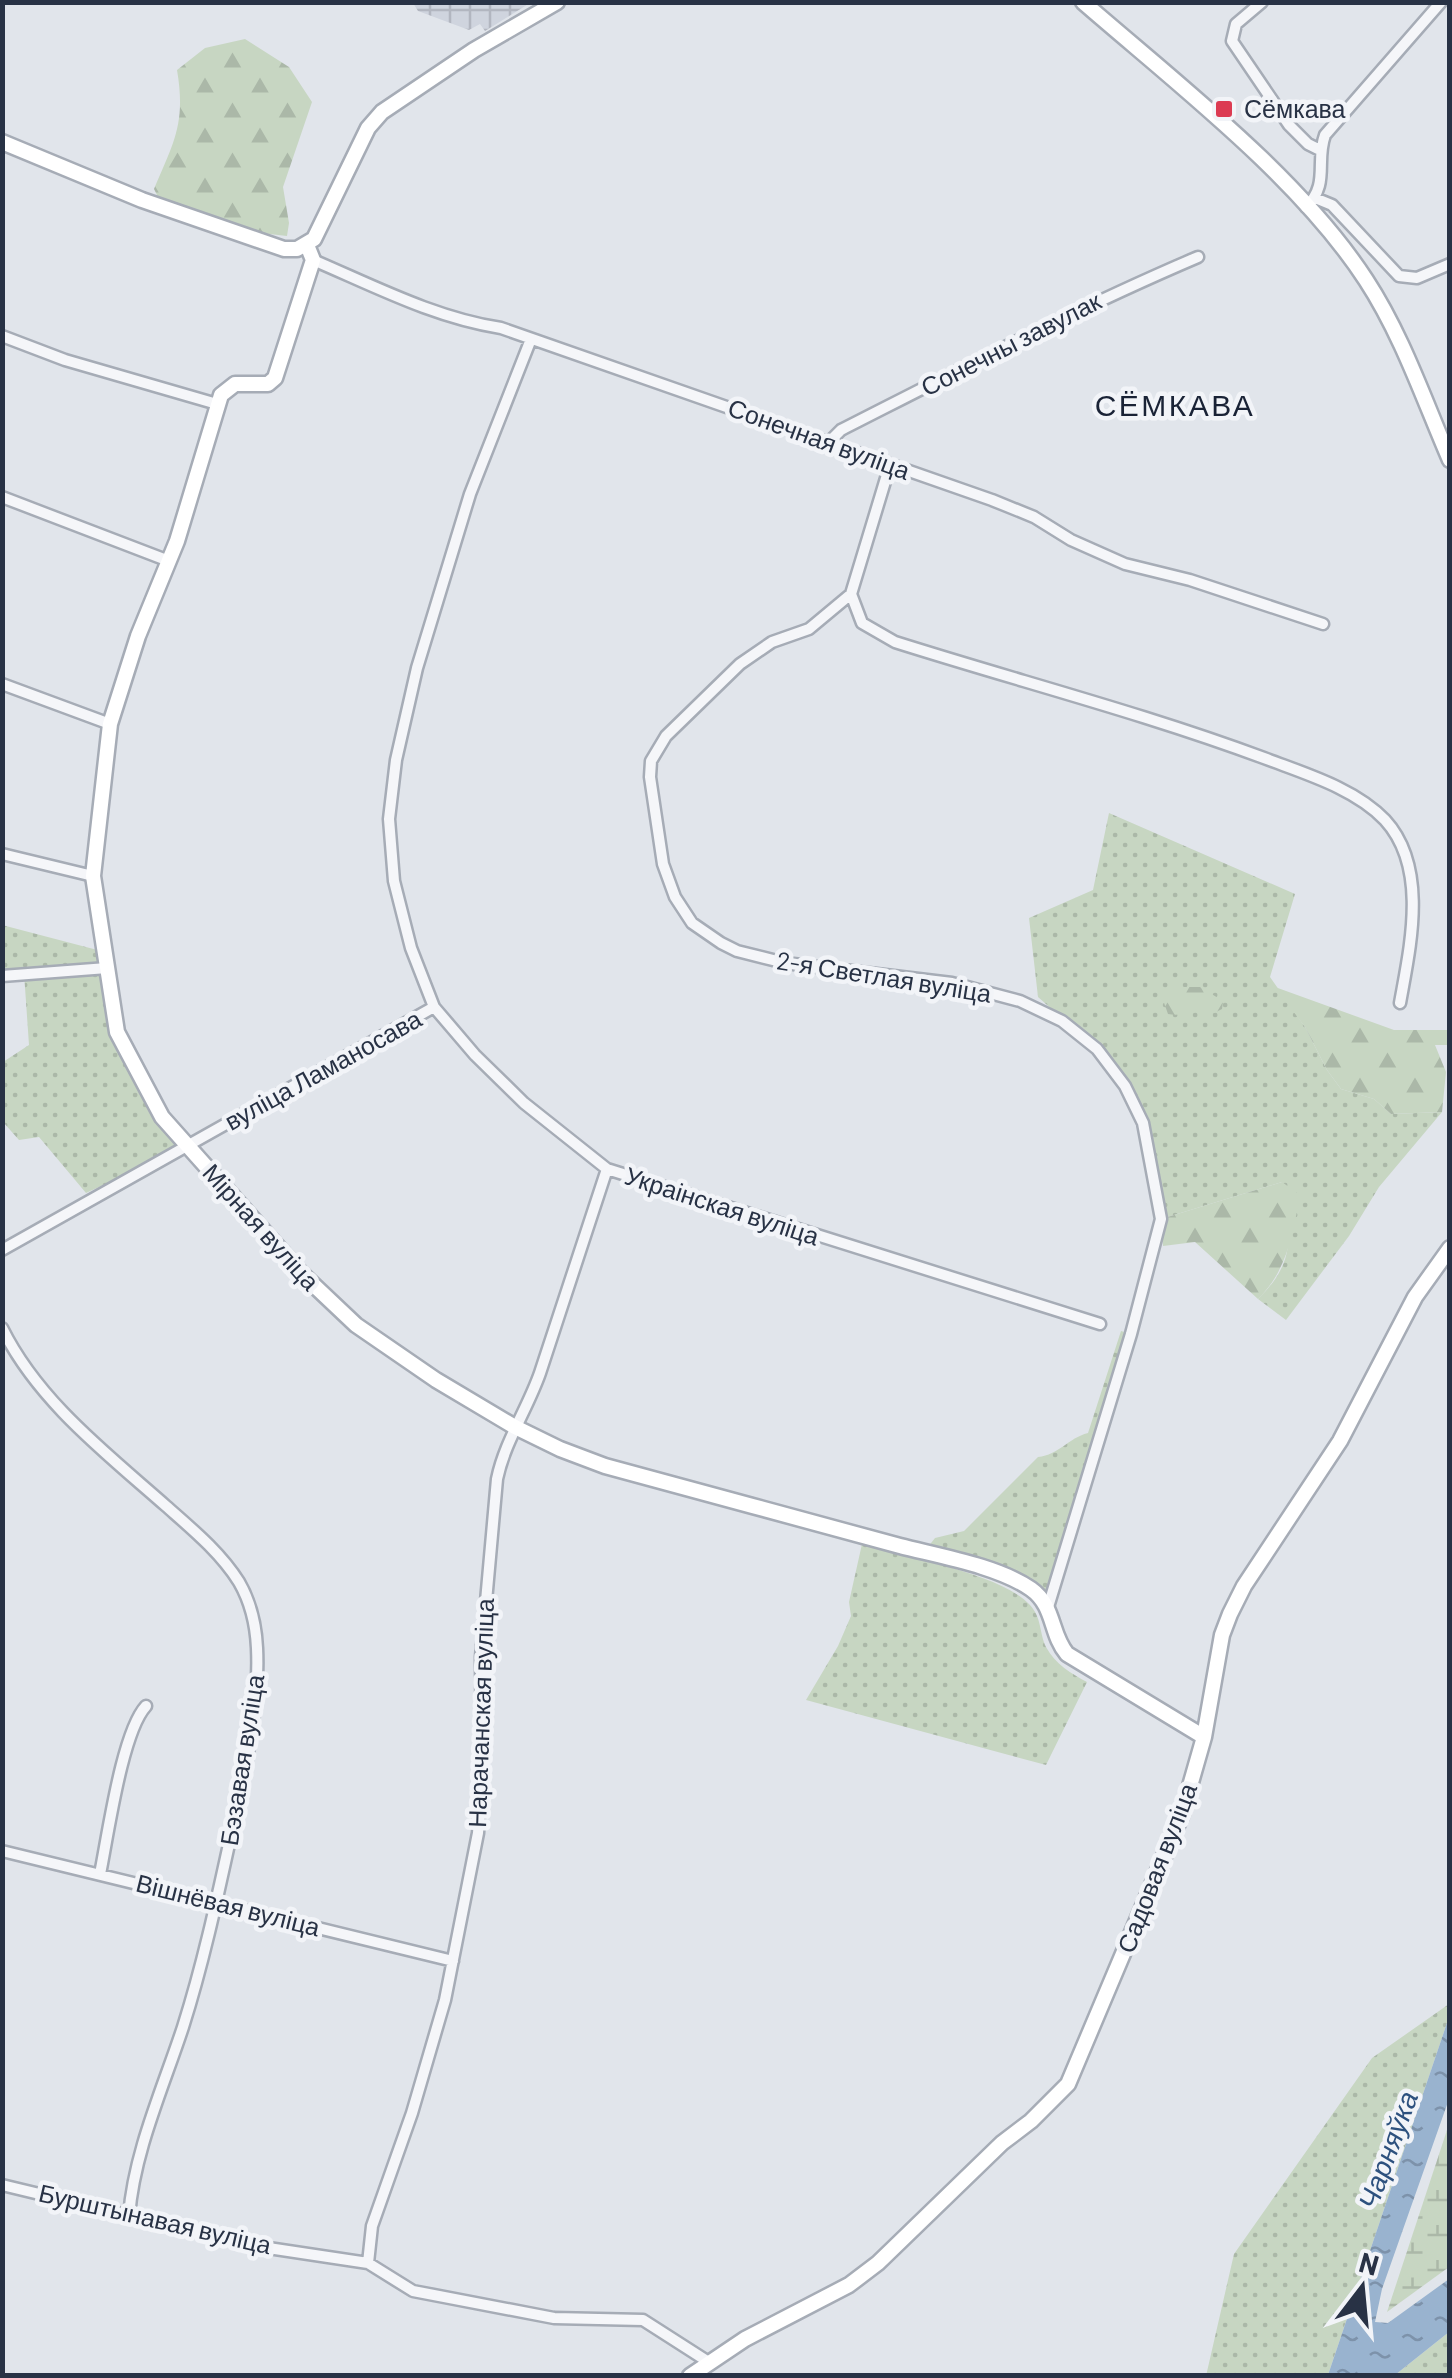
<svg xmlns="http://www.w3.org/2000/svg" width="1452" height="2378" font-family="Barlow,sans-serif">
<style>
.industrial{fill:url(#industrial-grid)}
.grass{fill:url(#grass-dots)}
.forest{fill:url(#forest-firs)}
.wetland{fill:url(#wetland-marsh)}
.water{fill:url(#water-ripples)}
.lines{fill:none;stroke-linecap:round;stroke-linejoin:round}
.street-casing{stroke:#a6acb6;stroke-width:15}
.secondary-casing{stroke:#a6acb6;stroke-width:19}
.street{stroke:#f5f6f9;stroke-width:10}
.secondary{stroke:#fff;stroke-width:14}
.poi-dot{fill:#dc3b52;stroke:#f2f4f8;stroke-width:4}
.labels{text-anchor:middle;stroke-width:9;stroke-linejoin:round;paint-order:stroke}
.poi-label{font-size:25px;fill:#283245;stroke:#f2f4f8;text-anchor:start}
.street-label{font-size:25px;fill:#283245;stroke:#f2f4f8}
.water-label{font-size:28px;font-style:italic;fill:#2d517e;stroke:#f2f4f8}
.quarter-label{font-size:30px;letter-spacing:2.5px;fill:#1a2336;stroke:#f2f4f8}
</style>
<defs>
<pattern id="industrial-grid" width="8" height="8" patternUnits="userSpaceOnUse" patternTransform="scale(2.5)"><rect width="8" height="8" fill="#cfd4de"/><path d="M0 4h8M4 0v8" fill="none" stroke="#b2b6c0"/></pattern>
<pattern id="grass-dots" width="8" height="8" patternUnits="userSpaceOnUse" patternTransform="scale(2.5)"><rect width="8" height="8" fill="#c7d6c2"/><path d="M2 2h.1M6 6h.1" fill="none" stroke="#abb8a8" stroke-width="1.8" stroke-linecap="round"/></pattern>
<pattern id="forest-firs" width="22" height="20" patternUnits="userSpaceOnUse" patternTransform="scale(2.5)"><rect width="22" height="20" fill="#c7d6c2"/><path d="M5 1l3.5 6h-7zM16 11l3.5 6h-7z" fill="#abb8a8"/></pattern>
<pattern id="wetland-marsh" width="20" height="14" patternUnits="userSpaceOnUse" patternTransform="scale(2.5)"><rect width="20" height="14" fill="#c7d6c2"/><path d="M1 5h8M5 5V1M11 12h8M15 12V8" fill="none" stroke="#abb8a8"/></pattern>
<pattern id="water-ripples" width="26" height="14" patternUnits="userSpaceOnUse" patternTransform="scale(2.5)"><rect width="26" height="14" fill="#99b3cf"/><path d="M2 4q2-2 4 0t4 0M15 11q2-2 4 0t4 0" fill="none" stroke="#7d92aa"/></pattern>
</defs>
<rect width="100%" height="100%" fill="#e1e5eb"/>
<path class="industrial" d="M413 3H530L485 31 480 24 469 30 418 11Z"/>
<path class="grass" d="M1109 813 1295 894 1270 977 1305 1027 1327 1070 1341 1089 1374 1099 1391 1114 1442 1112 1379 1187 1349 1236 1286 1320 1258 1299C1298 1260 1290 1233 1282 1182L1161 1219 1143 1124 1097 1049 1038 997 1029 918 1093 890Z
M2 925 105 952 117 1032 187 1146 86 1193 39 1137 19 1140 3 1122V1062L29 1045 24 973 3 976Z
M1121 1331 1131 1334 1048 1607 1030 1589 924 1552 935 1538 964 1531 1038 1457C1059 1455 1068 1438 1088 1433Z
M862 1544C903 1556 1004 1575 1030 1605 1042 1618 1039 1632 1046 1647 1055 1664 1072 1674 1087 1682L1046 1765 806 1700 838 1646 851 1616 849 1602Z
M1449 2004V2017L1328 2375 1206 2376 1234 2254 1372 2058Z
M1449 2332V2375H1395Z"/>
<path class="forest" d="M245 39 289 67 312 102 283 187 289 223 287 236 251 232 158 197 154 189C174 142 186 123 177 70L205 48Z
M1169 987H1200L1223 1001 1222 1009 1214 1013C1196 1008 1185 1017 1168 1014L1162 997Z
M1275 987 1394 1030H1449V1045H1435L1446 1072 1442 1112 1391 1114 1374 1099 1341 1089 1327 1070 1305 1027Z
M1282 1182 1300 1195C1293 1233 1287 1271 1258 1299L1195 1242 1163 1246 1161 1219Z"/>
<path class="wetland" d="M1449 2124V2267L1387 2312Z"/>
<path class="water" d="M1449 2017V2099L1382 2289 1375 2322 1388 2323 1449 2279V2332L1395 2375H1328Z"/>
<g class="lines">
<g class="street-casing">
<path id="street" d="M1262 2 1236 24 1232 41 1289 125 1308 144 1320 150
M1315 198 1332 205 1399 276 1417 278 1450 264
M1306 207C1330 184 1315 162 1325 135L1441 2
M313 260C374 286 435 318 501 328L992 500 1034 517 1071 540 1125 564 1190 580 1323 624
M2 336 65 360 217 404
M531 339 470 494 417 668 396 760 389 819 394 881 411 948 434 1007 475 1055 524 1103 607 1169 1100 1324
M830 441 841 430C959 370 1076 309 1198 257
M890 465 851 594 809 629 772 642 740 664 666 736 651 761 650 777 663 864 675 897 692 923 721 943 737 951 785 963 952 983 1020 1001 1062 1021 1097 1049 1125 1086 1143 1123 1161 1219 1131 1334 1048 1607
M2 497 169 561
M851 594 862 623 895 642C1018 681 1143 713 1264 758 1303 773 1355 788 1385 820 1429 868 1410 947 1400 1003
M2 684 110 724
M2 854 93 876
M2 976 107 968
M2 1250 434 1007
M2 1328C38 1401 106 1453 166 1506 192 1529 220 1552 239 1582 250 1601 256 1626 257 1648 260 1710 244 1774 231 1835 217 1899 203 1964 183 2027 163 2088 134 2152 129 2216
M2 1851 453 1961
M100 1874C108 1835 122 1732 146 1706
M2 2185 255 2246 368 2263 413 2291 554 2318 643 2320 707 2361
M368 2263 372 2226 412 2113 445 2000 478 1833 482 1777 481 1657 497 1479C505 1441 527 1410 540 1373L607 1169"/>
</g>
<g class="secondary-casing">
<path id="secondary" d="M1083 2C1176 83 1299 177 1366 280 1402 335 1424 400 1450 460
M2 142 142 200 284 249H297L314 239 368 128 382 112 474 50 557 2
M307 245 313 260 275 378 268 384H235L221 395 177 541 138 636 110 724 93 876 117 1032 162 1117 301 1273 356 1325 436 1380 515 1427 560 1449 605 1466C703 1493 802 1519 900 1546 939 1556 998 1566 1031 1589 1055 1606 1050 1634 1067 1654L1204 1737
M690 2376 745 2339 849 2285 878 2263 1002 2143 1031 2121 1068 2084 1182 1814 1204 1737 1222 1635 1230 1614 1244 1586 1340 1441 1415 1297 1450 1248"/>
</g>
<use href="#street" class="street"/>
<use href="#secondary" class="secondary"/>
</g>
<rect class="poi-dot" x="1214" y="99" width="20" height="20" rx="5"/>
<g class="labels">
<g class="poi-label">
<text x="1244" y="118">Сёмкава</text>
</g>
<g class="street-label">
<text transform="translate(1011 344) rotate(-27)" y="9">Сонечны завулак</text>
<text transform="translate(819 439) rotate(20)" y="9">Сонечная вуліца</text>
<text transform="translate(884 977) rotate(9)" y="9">2-я Светлая вуліца</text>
<text transform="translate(323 1070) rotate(-29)" y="9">вуліца Ламаносава</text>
<text transform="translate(722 1206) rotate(18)" y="9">Украінская вуліца</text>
<text transform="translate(261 1227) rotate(48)" y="9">Мірная вуліца</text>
<text transform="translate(481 1713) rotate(-88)" y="9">Нарачанская вуліца</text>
<text transform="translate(242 1760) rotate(-81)" y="9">Бэзавая вуліца</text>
<text transform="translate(1157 1868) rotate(-69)" y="9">Садовая вуліца</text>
<text transform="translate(228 1905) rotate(14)" y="9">Вішнёвая вуліца</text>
<text transform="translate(155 2219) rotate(13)" y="9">Бурштынавая вуліца</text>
</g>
<g class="water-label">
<text transform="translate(1388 2150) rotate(-70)" y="10">Чарняўка</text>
</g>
<g class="quarter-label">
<text x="1175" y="416">СЁМКАВА</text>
</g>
</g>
<rect width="1452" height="2378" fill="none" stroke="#283245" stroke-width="10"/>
<g transform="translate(1362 2288) rotate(16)" stroke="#f2f4f8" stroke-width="8" paint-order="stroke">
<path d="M0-8L18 38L0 25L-18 38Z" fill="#283245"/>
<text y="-15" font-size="28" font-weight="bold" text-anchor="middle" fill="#283245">N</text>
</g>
</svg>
